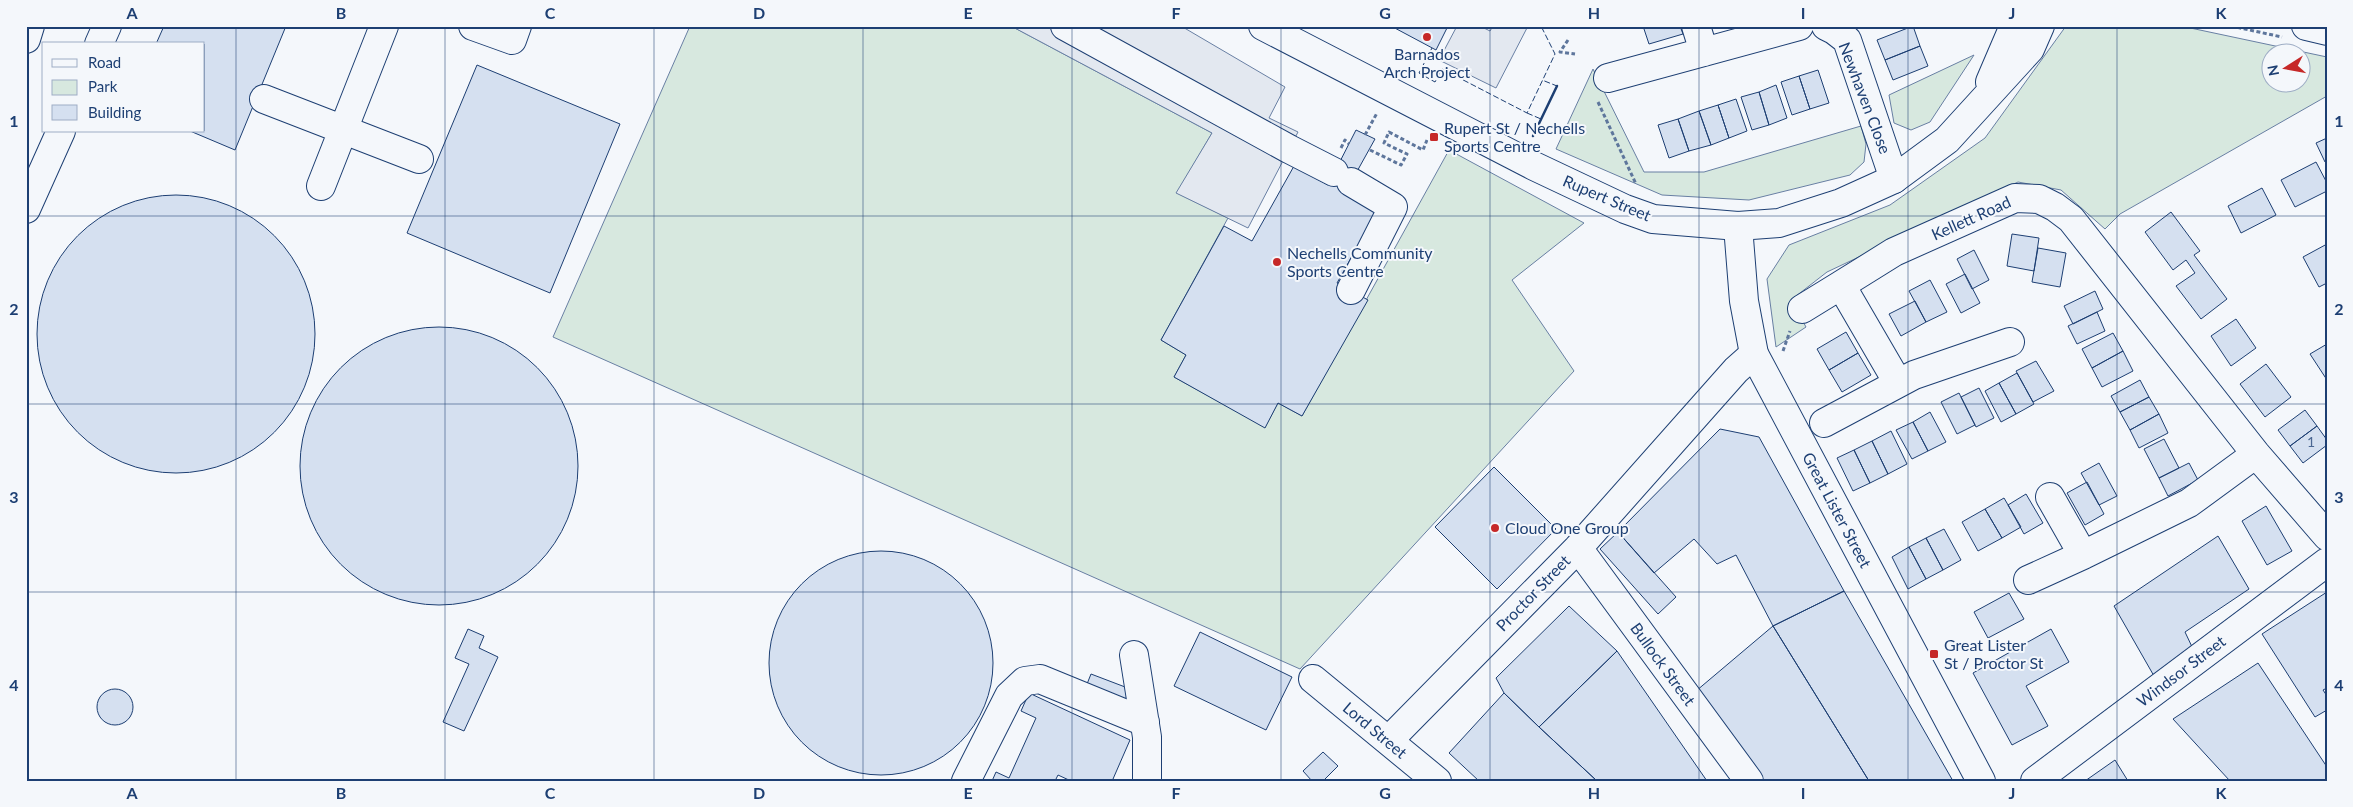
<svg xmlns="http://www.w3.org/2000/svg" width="2353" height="807" font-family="Lato,sans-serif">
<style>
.green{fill:#d7e8df;stroke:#687fa3;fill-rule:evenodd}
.parking{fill:#e3e8f0;stroke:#687fa3}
.building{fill:#d5e0f0;stroke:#1d3f73}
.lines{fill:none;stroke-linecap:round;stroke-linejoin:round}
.minor-casing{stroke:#1d3f73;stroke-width:30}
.major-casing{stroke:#1d3f73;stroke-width:30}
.path{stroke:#5e769c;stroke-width:3;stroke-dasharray:4 2.5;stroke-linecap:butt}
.minor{stroke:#f4f7fb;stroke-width:28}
.major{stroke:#f4f7fb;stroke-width:28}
.fence{stroke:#1d3f73;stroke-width:1;stroke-dasharray:6 2.5;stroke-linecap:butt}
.wall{stroke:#1d3f73;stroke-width:2.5}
.grid{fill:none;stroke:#1d3f73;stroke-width:1;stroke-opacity:0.55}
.poi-dot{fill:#c62828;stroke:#f4f7fb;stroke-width:2}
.labels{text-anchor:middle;stroke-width:4;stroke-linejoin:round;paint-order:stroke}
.number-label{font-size:14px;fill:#4b6792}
.poi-label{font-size:16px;fill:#1d3f73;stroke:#f4f7fb;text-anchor:start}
.street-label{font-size:16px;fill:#1d3f73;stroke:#f4f7fb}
.neatline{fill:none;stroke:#1d3f73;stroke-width:2}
.grid-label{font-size:16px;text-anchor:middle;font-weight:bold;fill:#1d3f73}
</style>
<rect width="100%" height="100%" fill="#f4f7fb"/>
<path class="green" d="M690 26H1011L1212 133 1177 193 1228 218 1161 340 1186 355 1174 377 1265 427 1278 403 1302 416 1449 150 1584 223 1512 280 1574 371 1300 669 553 337Z
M2066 26H2181L2327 57V96L2120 214 2105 229 2061 190 2018 182 1827 272 1791 300 1806 327 1776 347 1767 279 1789 245 1890 205 1985 138ZM2270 52H2300V82H2270Z
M1974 55 1930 122 1911 130 1894 123 1889 95Z
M1593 69 1644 172H1704L1861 126 1866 144 1864 162 1850 175 1749 200 1662 195 1556 149Z"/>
<path class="parking" d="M1011 26H1181L1285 87 1269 118 1298 132 1248 228 1176 193 1212 133Z
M1457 26H1480L1490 31 1493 26H1528L1496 88 1439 60Z"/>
<path class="building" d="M164 26H286L235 150 190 131H204V44H156Z
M1391 26H1448L1436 50Z
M1643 26H1680L1683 34 1649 44Z
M1913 26 1920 46 1885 60 1877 40Z
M1920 46 1928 66 1893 80 1885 60Z
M477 65 620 124 550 293 407 233Z
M1818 70 1829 103 1810 109 1799 76Z
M1799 76 1810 109 1792 115 1781 82Z
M1776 85 1787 118 1769 125 1759 92Z
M1759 92 1769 125 1752 130 1741 97Z
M1736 99 1747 131 1729 138 1718 105Z
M1718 105 1729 138 1711 145 1699 111Z
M1699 111 1711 145 1689 151 1678 119Z
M1678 119 1689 151 1669 158 1658 125Z
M1356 130 1375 139 1345 193 1377 212 1337 283 1368 300 1302 416 1278 403 1265 428 1174 377 1186 355 1161 340 1224 226 1252 241 1294 166 1328 185Z
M2327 138V161L2325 162 2316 143Z
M2316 162 2327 183V191L2295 207 2281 180Z
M2262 188 2276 215 2241 233 2228 206Z
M37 334a139 139 0 1 1 278 0a139 139 0 1 1-278 0Z
M2171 212 2200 251 2194 255 2227 299 2201 319 2176 286 2195 273 2186 260 2173 270 2145 232Z
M2012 234 2039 238 2034 271 2007 266Z
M2327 244V283L2319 287 2303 257Z
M2038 248 2066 253 2060 287 2032 282Z
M1974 250 1989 280 1972 289 1957 259Z
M1965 274 1980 303 1961 313 1946 284Z
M1930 280 1947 312 1926 322 1909 291Z
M2095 291 2103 309 2073 324 2064 306Z
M1915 301 1926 322 1901 336 1889 314Z
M2097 312 2105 331 2077 344 2068 326Z
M2236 319 2256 348 2231 366 2211 336Z
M300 466a139 139 0 1 1 278 0a139 139 0 1 1-278 0Z
M1846 332 1858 353 1829 370 1817 349Z
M2113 333 2123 351 2092 368 2082 349Z
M2327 344V380L2310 354Z
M2123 351 2133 371 2102 387 2092 368Z
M1858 353 1871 375 1842 392 1829 370Z
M2036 361 2054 391 2033 402 2016 371Z
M2266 364 2291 397 2265 417 2240 384Z
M2017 373 2034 404 2016 414 1999 383Z
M2140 380 2149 397 2120 412 2111 396Z
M1999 383 2016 414 2001 422 1985 391Z
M1979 388 1994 418 1976 427 1961 397Z
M1959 393 1975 425 1957 434 1941 402Z
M2149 397 2159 414 2130 430 2120 412Z
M2305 410 2317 426 2290 446 2278 430Z
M1930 412 1946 442 1928 451 1913 422Z
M2159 414 2168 433 2139 448 2130 430Z
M1913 422 1928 451 1912 459 1896 430Z
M2317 426 2327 440V445L2303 463 2290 446Z
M1720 429 1759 437 1844 591 1773 626 1736 555 1717 564 1694 539 1654 573 1618 532Z
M1891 431 1907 464 1888 474 1872 441Z
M2164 439 2179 468 2159 478 2144 449Z
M1872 441 1888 474 1870 483 1854 450Z
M1854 450 1870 483 1853 491 1837 458Z
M2099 463 2117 496 2099 505 2081 473Z
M2189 463 2198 480 2168 496 2159 478Z
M1494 467 1556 529 1497 589 1435 527Z
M2087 482 2104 514 2085 525 2067 493Z
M2026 494 2043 523 2024 534 2008 505Z
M2004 498 2021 527 2002 538 1985 509Z
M2266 506 2292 551 2267 565 2242 521Z
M1985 509 2002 538 1978 551 1962 522Z
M1944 529 1961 560 1943 570 1926 538Z
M1618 532 1676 597 1658 614 1600 549Z
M2218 536 2249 589 2185 632 2194 651 2154 676 2114 606Z
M1926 538 1943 570 1926 579 1909 547Z
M1909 547 1926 579 1908 589 1892 557Z
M769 663a112 112 0 1 1 224 0a112 112 0 1 1-224 0Z
M1844 591 1953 781H1869L1773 626Z
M2327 592V688L2323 690 2327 696V710L2315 717 2262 634Z
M2009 593 2024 619 1988 638 1974 612Z
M1569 606 1617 651 1539 727 1504 693 1496 678Z
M1773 626 1869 781H1763L1696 691Z
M468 629 484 636 479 648 498 657 464 731 443 722 469 664 455 658Z
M2051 629 2069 662 2026 686 2048 726 2012 745 1973 673Z
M1200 632 1292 677 1266 730 1174 686Z
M1617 651 1707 781H1597L1539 727Z
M2258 663 2327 767V781H2230L2173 719Z
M1091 674 1133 690 1127 705 1085 689Z
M97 707a18 18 0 1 1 36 0a18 18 0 1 1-36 0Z
M1029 693 1130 740 1113 779 1116 781H1071L1058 775 1055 781H992L996 772 1009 778 1036 718 1021 711Z
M1504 693 1539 727 1597 781H1479L1449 753Z
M1323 752 1338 766 1323 781H1312L1303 771Z
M2115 760 2128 781H2085Z"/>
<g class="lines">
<g class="minor-casing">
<path id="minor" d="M473 26 512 40 517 26
M1065 26 1289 149 1334 172
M1263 26 1534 166 1625 209 1653 219 1738 226
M1696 26 1704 52
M1826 26 1834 30 1847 40 1894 179
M26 39 30 26
M99 44 107 26
M1608 78 1799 26
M264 99 419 159
M321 186 384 26
M26 209 61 131
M1351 290 1393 207 1351 182
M1802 309 1841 285
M1898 383 1841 285 1894 252 2015 198 2039 199 2055 207 2071 219 2256 454 2327 536
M1824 423 1914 375 2010 342
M2050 497 2083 555
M1578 548 1749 781
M2028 580 2083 555 2189 503 2256 454
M1134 655 1147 737V781
M1313 679 1437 781
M1389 740 1578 548 1736 370 1754 354
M966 781 1009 696 1025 681 1040 679 1145 722
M2035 781 2327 562"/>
</g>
<g class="major-casing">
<path id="major" d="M2306 26 2327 31
M1990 82 2014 26
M1981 781 1754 354 1744 301 1738 226 1779 223 1841 203 1894 179 1947 140 2030 49 2040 26"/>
</g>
<path class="path" d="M2231 26 2282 37
M1568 40 1560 52 1575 54
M1598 102 1636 184
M1365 135 1377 113
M1341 148 1345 140 1349 144
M1370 150 1401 165 1407 154 1384 143 1389 132 1423 150 1427 140
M1783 351 1790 331"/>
<use href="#minor" class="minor"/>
<use href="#major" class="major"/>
<path class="fence" d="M1432 48 1419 73 1435 82 1442 69 1527 113 1555 54 1541 26
M1527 113 1541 119 1557 86 1542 80"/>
<path class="wall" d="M1533 136 1557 86"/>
</g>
<path class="grid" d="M236 26V781M445 26V781M654 26V781M863 26V781M1072 26V781M1281 26V781M1490 26V781M1699 26V781M1908 26V781M2117 26V781M26 216H2327M26 404H2327M26 592H2327"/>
<g class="poi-dot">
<circle cx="1427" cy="37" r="5"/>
<rect x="1429" y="132" width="10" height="10" rx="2.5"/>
<circle cx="1277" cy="262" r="5"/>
<circle cx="1495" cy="528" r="5"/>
<rect x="1929" y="649" width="10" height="10" rx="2.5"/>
</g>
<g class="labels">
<g class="number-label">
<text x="2311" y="447">1</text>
</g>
<g class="poi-label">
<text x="1427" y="60" text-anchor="middle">Barnados<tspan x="1427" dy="18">Arch Project</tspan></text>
<text x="1444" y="134">Rupert St / Nechells<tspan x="1444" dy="18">Sports Centre</tspan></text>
<text x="1287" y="259">Nechells Community<tspan x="1287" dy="18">Sports Centre</tspan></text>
<text x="1505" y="534">Cloud One Group</text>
<text x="1944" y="651">Great Lister<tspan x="1944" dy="18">St / Proctor St</tspan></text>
</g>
<g class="street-label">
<text transform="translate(1865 98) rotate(69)" y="6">Newhaven Close</text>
<text transform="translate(1607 198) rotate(23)" y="6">Rupert Street</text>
<text transform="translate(1971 218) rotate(-24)" y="6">Kellett Road</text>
<text transform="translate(1837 510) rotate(62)" y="6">Great Lister Street</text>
<text transform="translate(1533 593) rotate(-46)" y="6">Proctor Street</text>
<text transform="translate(1663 664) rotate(54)" y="6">Bullock Street</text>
<text transform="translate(2181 671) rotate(-37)" y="6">Windsor Street</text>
<text transform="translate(1375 730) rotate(40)" y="6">Lord Street</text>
</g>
</g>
<rect width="2353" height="807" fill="none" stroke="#f4f7fb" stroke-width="55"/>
<rect x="42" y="42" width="162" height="90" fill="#f4f7fb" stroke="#9eadc5"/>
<rect x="52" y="59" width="25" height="8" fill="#f4f7fb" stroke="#9eadc5"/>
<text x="88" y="68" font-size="15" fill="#1d3f73">Road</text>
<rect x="52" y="80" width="25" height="15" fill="#d7e8df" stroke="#9eadc5"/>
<text x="88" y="92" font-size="15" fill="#1d3f73">Park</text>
<rect x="52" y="105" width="25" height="15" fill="#d5e0f0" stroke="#9eadc5"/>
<text x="88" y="118" font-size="15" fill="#1d3f73">Building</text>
<g transform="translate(2286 68) rotate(259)"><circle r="24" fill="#f4f7fb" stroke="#9eadc5"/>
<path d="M0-4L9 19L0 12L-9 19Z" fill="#c62828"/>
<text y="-8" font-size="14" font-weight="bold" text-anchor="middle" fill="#1d3f73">N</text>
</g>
<rect x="28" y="28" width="2298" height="752" class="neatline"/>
<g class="grid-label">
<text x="132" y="19">A</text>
<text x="341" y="19">B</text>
<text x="550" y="19">C</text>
<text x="759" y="19">D</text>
<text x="968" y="19">E</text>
<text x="1176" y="19">F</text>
<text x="1385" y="19">G</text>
<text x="1594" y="19">H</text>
<text x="1803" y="19">I</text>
<text x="2012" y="19">J</text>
<text x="2221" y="19">K</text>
<text x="14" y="127">1</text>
<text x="2339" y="127">1</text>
<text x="14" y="315">2</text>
<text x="2339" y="315">2</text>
<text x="14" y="503">3</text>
<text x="2339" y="503">3</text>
<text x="14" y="691">4</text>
<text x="2339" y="691">4</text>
<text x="132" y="799">A</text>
<text x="341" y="799">B</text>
<text x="550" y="799">C</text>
<text x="759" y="799">D</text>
<text x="968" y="799">E</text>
<text x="1176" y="799">F</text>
<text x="1385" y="799">G</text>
<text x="1594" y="799">H</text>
<text x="1803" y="799">I</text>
<text x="2012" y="799">J</text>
<text x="2221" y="799">K</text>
</g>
</svg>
